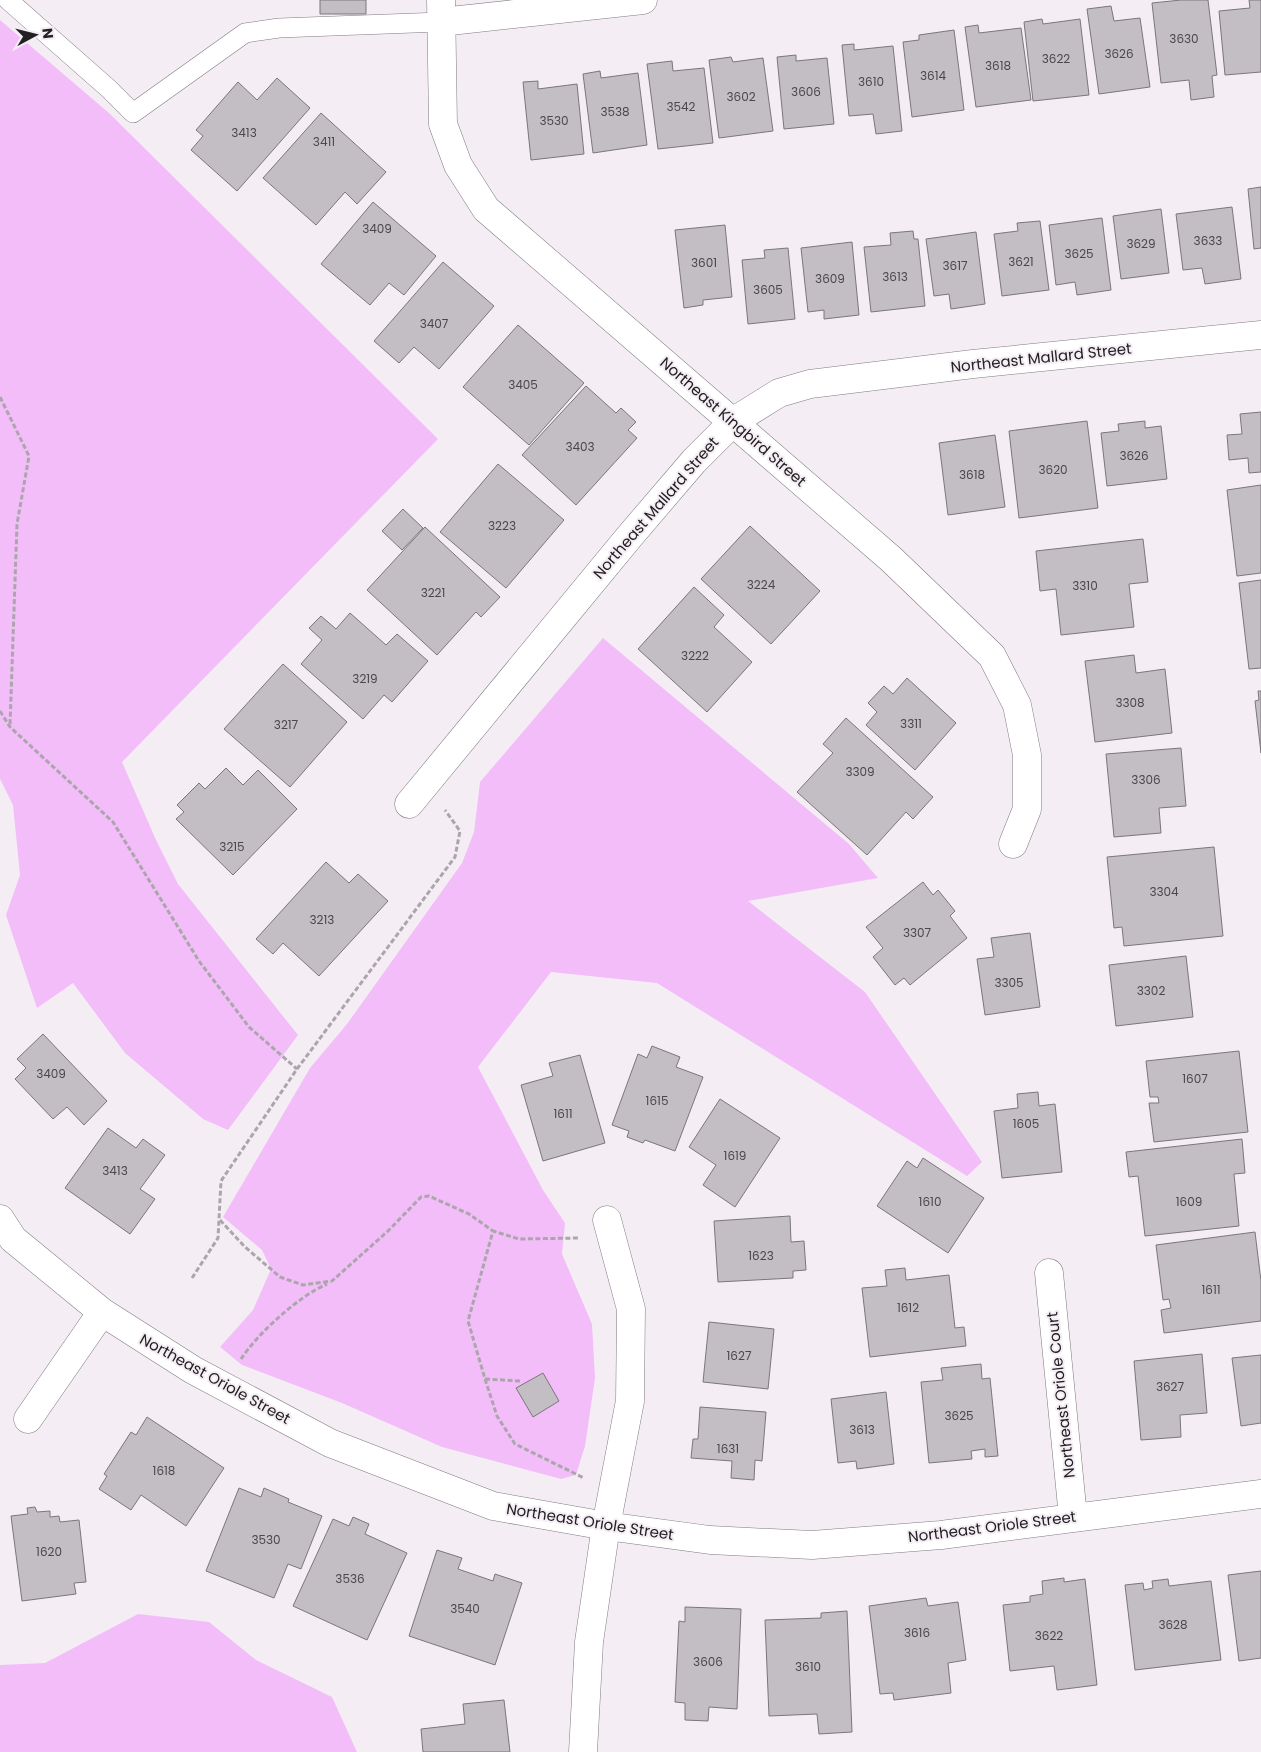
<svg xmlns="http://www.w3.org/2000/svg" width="1261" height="1752" font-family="Poppins,sans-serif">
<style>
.green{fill:#f3bdfa}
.building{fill:#c3bec4;stroke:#7b767c}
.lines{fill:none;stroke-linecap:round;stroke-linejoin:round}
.service-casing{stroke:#807b81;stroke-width:20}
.minor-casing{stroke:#807b81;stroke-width:29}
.path{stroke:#aba6ab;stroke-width:3;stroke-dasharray:5 2.5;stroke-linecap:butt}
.service{stroke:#fff;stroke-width:19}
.minor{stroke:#fff;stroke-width:28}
.labels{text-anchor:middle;stroke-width:4;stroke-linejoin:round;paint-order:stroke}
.number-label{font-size:12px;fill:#4a484b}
.street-label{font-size:15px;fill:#222023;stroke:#f4eef4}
</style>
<rect width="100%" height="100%" fill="#f4eef4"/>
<path class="green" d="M0 20 109 113 438 439 122 762 156 840 178 884 298 1035 228 1130 203 1119 125 1053 73 983 37 1008 6 915 20 875 13 805 0 779Z
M603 638 849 844 878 878 748 901 865 992 982 1162 967 1176 657 983 551 972 478 1067 543 1190 565 1223 562 1254 592 1324 595 1378 585 1446 576 1475 561 1479 442 1447 342 1403 242 1365 220 1347 253 1310 271 1269 262 1250 223 1217 310 1068 347 1024 462 863 474 832 480 782Z
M138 1614 209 1622 256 1660 332 1697 357 1752H0V1665L45 1663Z"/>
<path class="building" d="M320 0H366V14H320Z
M1181 0H1208L1217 75 1212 76 1214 97 1191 100 1189 80 1161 83 1152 3Z
M1249 0H1261V72L1225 75 1219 11 1250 8Z
M1111 6 1114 21 1140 18 1150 87 1099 94 1087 9Z
M1042 19 1043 24 1080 19 1089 95 1033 101 1024 22Z
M978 25 979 33 1021 28 1031 100 976 107 965 27Z
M954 30 964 110 912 117 903 42 919 40V35Z
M854 44V50L893 46 902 131 876 134 873 114 849 116 842 45Z
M796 55V61L827 58 834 124 784 129 777 57Z
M731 57 733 62 763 58 773 131 719 138 709 60Z
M672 61 673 71 704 68 713 143 658 149 647 64Z
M600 71 601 78 638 73 647 145 593 153 583 74Z
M277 78 310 108 237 191 191 150 203 136 196 130 238 82 257 100Z
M538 81V89L577 84 584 154 531 160 523 82Z
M321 113 386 172 357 204 345 192 316 225 263 178Z
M1261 187V248L1254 249 1248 189Z
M373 202 436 256 404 295 389 283 370 305 321 264Z
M1232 207 1241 279 1205 284 1202 268 1183 270 1176 214Z
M1161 209 1169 273 1121 279 1113 216Z
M1102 218 1111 290 1077 295 1075 282 1056 285 1049 225Z
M1040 221 1049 290 1002 296 994 234 1018 231 1017 223Z
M725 225 732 297 703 300V305L684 308 675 230Z
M913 231 914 239H918L925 306 871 312 864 247 891 245 890 233Z
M976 232 985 304 951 309 949 294 934 296 926 239Z
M852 242 859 315 824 319V310L808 312 801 248Z
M788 248 795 319 748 324 742 260 765 258 764 250Z
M443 262 494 306 439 369 414 347 399 363 374 341Z
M518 325 584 383 529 445 463 387Z
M586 386 616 413 621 408 636 422 628 430 637 438 576 505 522 455Z
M1261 412V472L1249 473 1248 458 1229 460 1227 435 1242 434 1240 414Z
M1087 421 1098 508 1019 518 1009 431Z
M1145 421V428L1161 426 1167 479 1107 486 1101 433 1119 431 1118 424Z
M995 435 1005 507 948 515 939 443Z
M498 464 564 520 506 588 440 532Z
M1261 485V573L1237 576 1227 490Z
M403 509 423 528 402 550 382 531Z
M750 526 820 591 771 644 701 579Z
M425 527 500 597 481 617 476 612 437 655 367 590Z
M1143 539 1148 582 1129 584 1134 627 1061 635 1056 589 1040 591 1036 551Z
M1261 580V668L1249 669 1239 583Z
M694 587 724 615 714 627 752 662 707 712 638 649Z
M350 613 386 645 397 634 428 661 392 702 384 695 363 719 301 664 322 640 309 628 321 616 336 629Z
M1134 655 1136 673 1165 669 1172 733 1095 742 1085 661Z
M283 664 347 722 290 787 224 729Z
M907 678 956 723 915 770 866 725 877 712 868 703 884 686 893 694Z
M1258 691H1261V753L1255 701 1259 700Z
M846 718 933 797 913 819 906 812 867 855 797 792 833 753 823 744Z
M1181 748 1186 806 1159 808 1161 833 1114 837 1106 754Z
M226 768 243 785 258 770 297 809 233 875 176 819 184 812 177 805 199 783 205 789Z
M1214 847 1223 936 1124 946 1122 927 1114 928 1107 857Z
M326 862 349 883 358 874 388 901 319 976 283 943 273 954 256 939Z
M923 882 933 895 938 890 955 911 950 916 967 938 910 985 904 978 895 985 873 957 883 948 866 927Z
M1030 933 1040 1007 985 1015 977 959 994 957 991 938Z
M1186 956 1193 1017 1116 1026 1109 965Z
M43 1034 107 1101 84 1125 67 1107 53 1119 15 1079 26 1068 17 1059Z
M652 1046 680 1057 676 1067 703 1077 675 1151 645 1140 643 1143 627 1137 629 1131 612 1125 638 1054 647 1058Z
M1239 1051 1248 1132 1154 1142 1149 1103H1159L1158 1097H1150L1146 1061Z
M580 1055 605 1143 543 1161 521 1085 553 1076 549 1063Z
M1038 1092 1039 1106 1055 1104 1062 1172 1002 1178 994 1111 1018 1108 1017 1094Z
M720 1099 780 1138 735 1207 703 1185 716 1165 689 1147Z
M108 1128 136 1148 143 1139 165 1155 140 1189 155 1199 130 1234 65 1188Z
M1242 1139 1245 1173 1234 1174 1239 1226 1145 1236 1138 1176 1129 1177 1126 1152Z
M923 1158 984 1198 948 1253 877 1206 907 1161 917 1168Z
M790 1216 791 1242 804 1241 806 1270 793 1271V1278L718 1282 714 1221Z
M1255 1232 1261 1281V1321L1164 1333 1161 1310 1171 1308 1169 1299 1163 1300 1156 1245Z
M905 1268 906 1280 949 1275 955 1328 964 1327 966 1346 870 1357 862 1288 887 1286 885 1270Z
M709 1322 774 1329 768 1389 703 1382Z
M1202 1354 1207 1413 1180 1415 1181 1437 1141 1440 1134 1361Z
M1261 1355V1423L1241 1426 1232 1358Z
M981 1364 982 1379 990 1378 998 1456 985 1457V1449L971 1451 972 1459 929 1463 921 1382 943 1380 941 1368Z
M543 1373 559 1401 533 1417 516 1388Z
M886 1392 894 1464 857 1469 856 1461 838 1463 831 1399Z
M700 1407 766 1412 762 1461 755 1460 754 1480 731 1478 732 1461 691 1458 693 1439H698Z
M147 1417 224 1468 186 1526 141 1495 131 1510 99 1489 107 1476 104 1474 131 1432 136 1435Z
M239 1488 261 1497 264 1488 289 1499 288 1502 322 1516 301 1569 288 1564 274 1598 206 1571Z
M35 1507 37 1512 50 1511V1517L59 1516 60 1522 79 1520 86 1582 74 1583 76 1594 22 1601 11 1516 28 1514 27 1508Z
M353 1517 369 1524 365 1534 407 1553 367 1640 293 1606 333 1519 349 1526Z
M437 1550 462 1558 458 1569 493 1581 495 1574 522 1583 495 1665 409 1636Z
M1261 1571V1658L1239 1661 1228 1575Z
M1064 1578V1582L1085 1579 1097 1685 1057 1690 1054 1666 1010 1671 1003 1605 1030 1602V1596L1043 1594 1042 1581Z
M1168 1579 1169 1586 1211 1581 1221 1660 1135 1670 1125 1585 1143 1583 1144 1590 1153 1588 1152 1581Z
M926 1598 928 1606 958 1602 966 1660 948 1663 951 1693 894 1700 893 1693 880 1694 869 1606Z
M685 1607 741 1609 737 1709 709 1707 708 1721 685 1720V1703L675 1702 679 1621 685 1622Z
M847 1611 852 1732 819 1734 817 1714 769 1716 765 1620 821 1618V1613Z
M504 1700 510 1752H423L421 1729 465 1724 463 1704Z"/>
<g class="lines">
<g class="service-casing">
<path id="service" d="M8 0 109 89 133 113 245 33 279 28 441 22"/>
</g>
<g class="minor-casing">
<path id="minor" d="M441 0 443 124 458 165 486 209 891 559 992 656 1017 705 1027 755V809L1013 844
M441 22 643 0
M409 804 629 537 694 461 734 421 779 393 810 384 973 364 1261 335
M0 1219 13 1239 102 1312 193 1370 330 1443 493 1506 606 1526 710 1540 812 1545 941 1535 1261 1494
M1049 1273 1073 1517
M28 1419 102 1312
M583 1752 589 1642 606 1526 630 1401 631 1309 607 1220"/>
</g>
<path class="path" d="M0 397 29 456 17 524 10 725
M0 711 10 727 113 822 199 961 249 1027 297 1069
M220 1220 245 1247 280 1277 303 1285 332 1281 388 1231 421 1197 429 1196 469 1214 493 1231
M192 1278 218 1238 221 1181 297 1069 455 857 460 831 445 810
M241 1359C258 1333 299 1296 327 1284
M485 1379 497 1416 515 1444 584 1478
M520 1381 485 1379 468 1321 493 1231 519 1239 579 1238"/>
<use href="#service" class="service"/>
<use href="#minor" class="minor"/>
</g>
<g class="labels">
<g class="number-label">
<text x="1184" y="43">3630</text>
<text x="1119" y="58">3626</text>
<text x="1056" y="63">3622</text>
<text x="998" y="70">3618</text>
<text x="933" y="80">3614</text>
<text x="871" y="86">3610</text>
<text x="806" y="96">3606</text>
<text x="741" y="101">3602</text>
<text x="681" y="111">3542</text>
<text x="615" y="116">3538</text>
<text x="554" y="125">3530</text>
<text x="244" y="137">3413</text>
<text x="324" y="146">3411</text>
<text x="377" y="233">3409</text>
<text x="1208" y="245">3633</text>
<text x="1141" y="248">3629</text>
<text x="1079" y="258">3625</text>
<text x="1021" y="266">3621</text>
<text x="704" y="267">3601</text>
<text x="955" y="270">3617</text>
<text x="895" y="281">3613</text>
<text x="830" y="283">3609</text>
<text x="768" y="294">3605</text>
<text x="434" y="328">3407</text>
<text x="523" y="389">3405</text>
<text x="580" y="451">3403</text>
<text x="1134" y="460">3626</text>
<text x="1053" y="474">3620</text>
<text x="972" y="479">3618</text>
<text x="502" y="530">3223</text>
<text x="761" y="589">3224</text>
<text x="1085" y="590">3310</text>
<text x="433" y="597">3221</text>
<text x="695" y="660">3222</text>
<text x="365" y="683">3219</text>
<text x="1130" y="707">3308</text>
<text x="911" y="728">3311</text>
<text x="286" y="729">3217</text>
<text x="860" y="776">3309</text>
<text x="1146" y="784">3306</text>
<text x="232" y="851">3215</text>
<text x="1164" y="896">3304</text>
<text x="322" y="924">3213</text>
<text x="917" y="937">3307</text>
<text x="1009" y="987">3305</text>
<text x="1151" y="995">3302</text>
<text x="51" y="1078">3409</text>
<text x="1195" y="1083">1607</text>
<text x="657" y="1105">1615</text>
<text x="563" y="1118">1611</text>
<text x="1026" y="1128">1605</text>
<text x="735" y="1160">1619</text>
<text x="115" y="1175">3413</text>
<text x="930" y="1206">1610</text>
<text x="1189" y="1206">1609</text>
<text x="761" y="1260">1623</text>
<text x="1211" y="1294">1611</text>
<text x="908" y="1312">1612</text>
<text x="739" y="1360">1627</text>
<text x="1170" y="1391">3627</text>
<text x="959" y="1420">3625</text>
<text x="862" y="1434">3613</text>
<text x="728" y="1453">1631</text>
<text x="164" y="1475">1618</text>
<text x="266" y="1544">3530</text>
<text x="49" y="1556">1620</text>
<text x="350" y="1583">3536</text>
<text x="465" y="1613">3540</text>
<text x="1173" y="1629">3628</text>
<text x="917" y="1637">3616</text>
<text x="1049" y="1640">3622</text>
<text x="708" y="1666">3606</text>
<text x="808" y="1671">3610</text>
</g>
<g class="street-label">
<text transform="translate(1041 358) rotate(-6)" y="5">Northeast Mallard Street</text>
<text transform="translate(733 422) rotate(41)" y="5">Northeast Kingbird Street</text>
<text transform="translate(656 508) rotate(-49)" y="5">Northeast Mallard Street</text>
<text transform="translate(215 1379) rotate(29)" y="5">Northeast Oriole Street</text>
<text transform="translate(1061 1395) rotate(-96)" y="5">Northeast Oriole Court</text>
<text transform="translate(590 1522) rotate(9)" y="5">Northeast Oriole Street</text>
<text transform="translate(992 1527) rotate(-7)" y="5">Northeast Oriole Street</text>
</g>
</g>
<g transform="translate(35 35) rotate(83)" stroke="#f4eef4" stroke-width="4" paint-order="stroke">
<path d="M0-4L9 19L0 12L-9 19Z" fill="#222023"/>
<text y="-8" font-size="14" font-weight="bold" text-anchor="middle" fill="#222023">N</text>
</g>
</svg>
